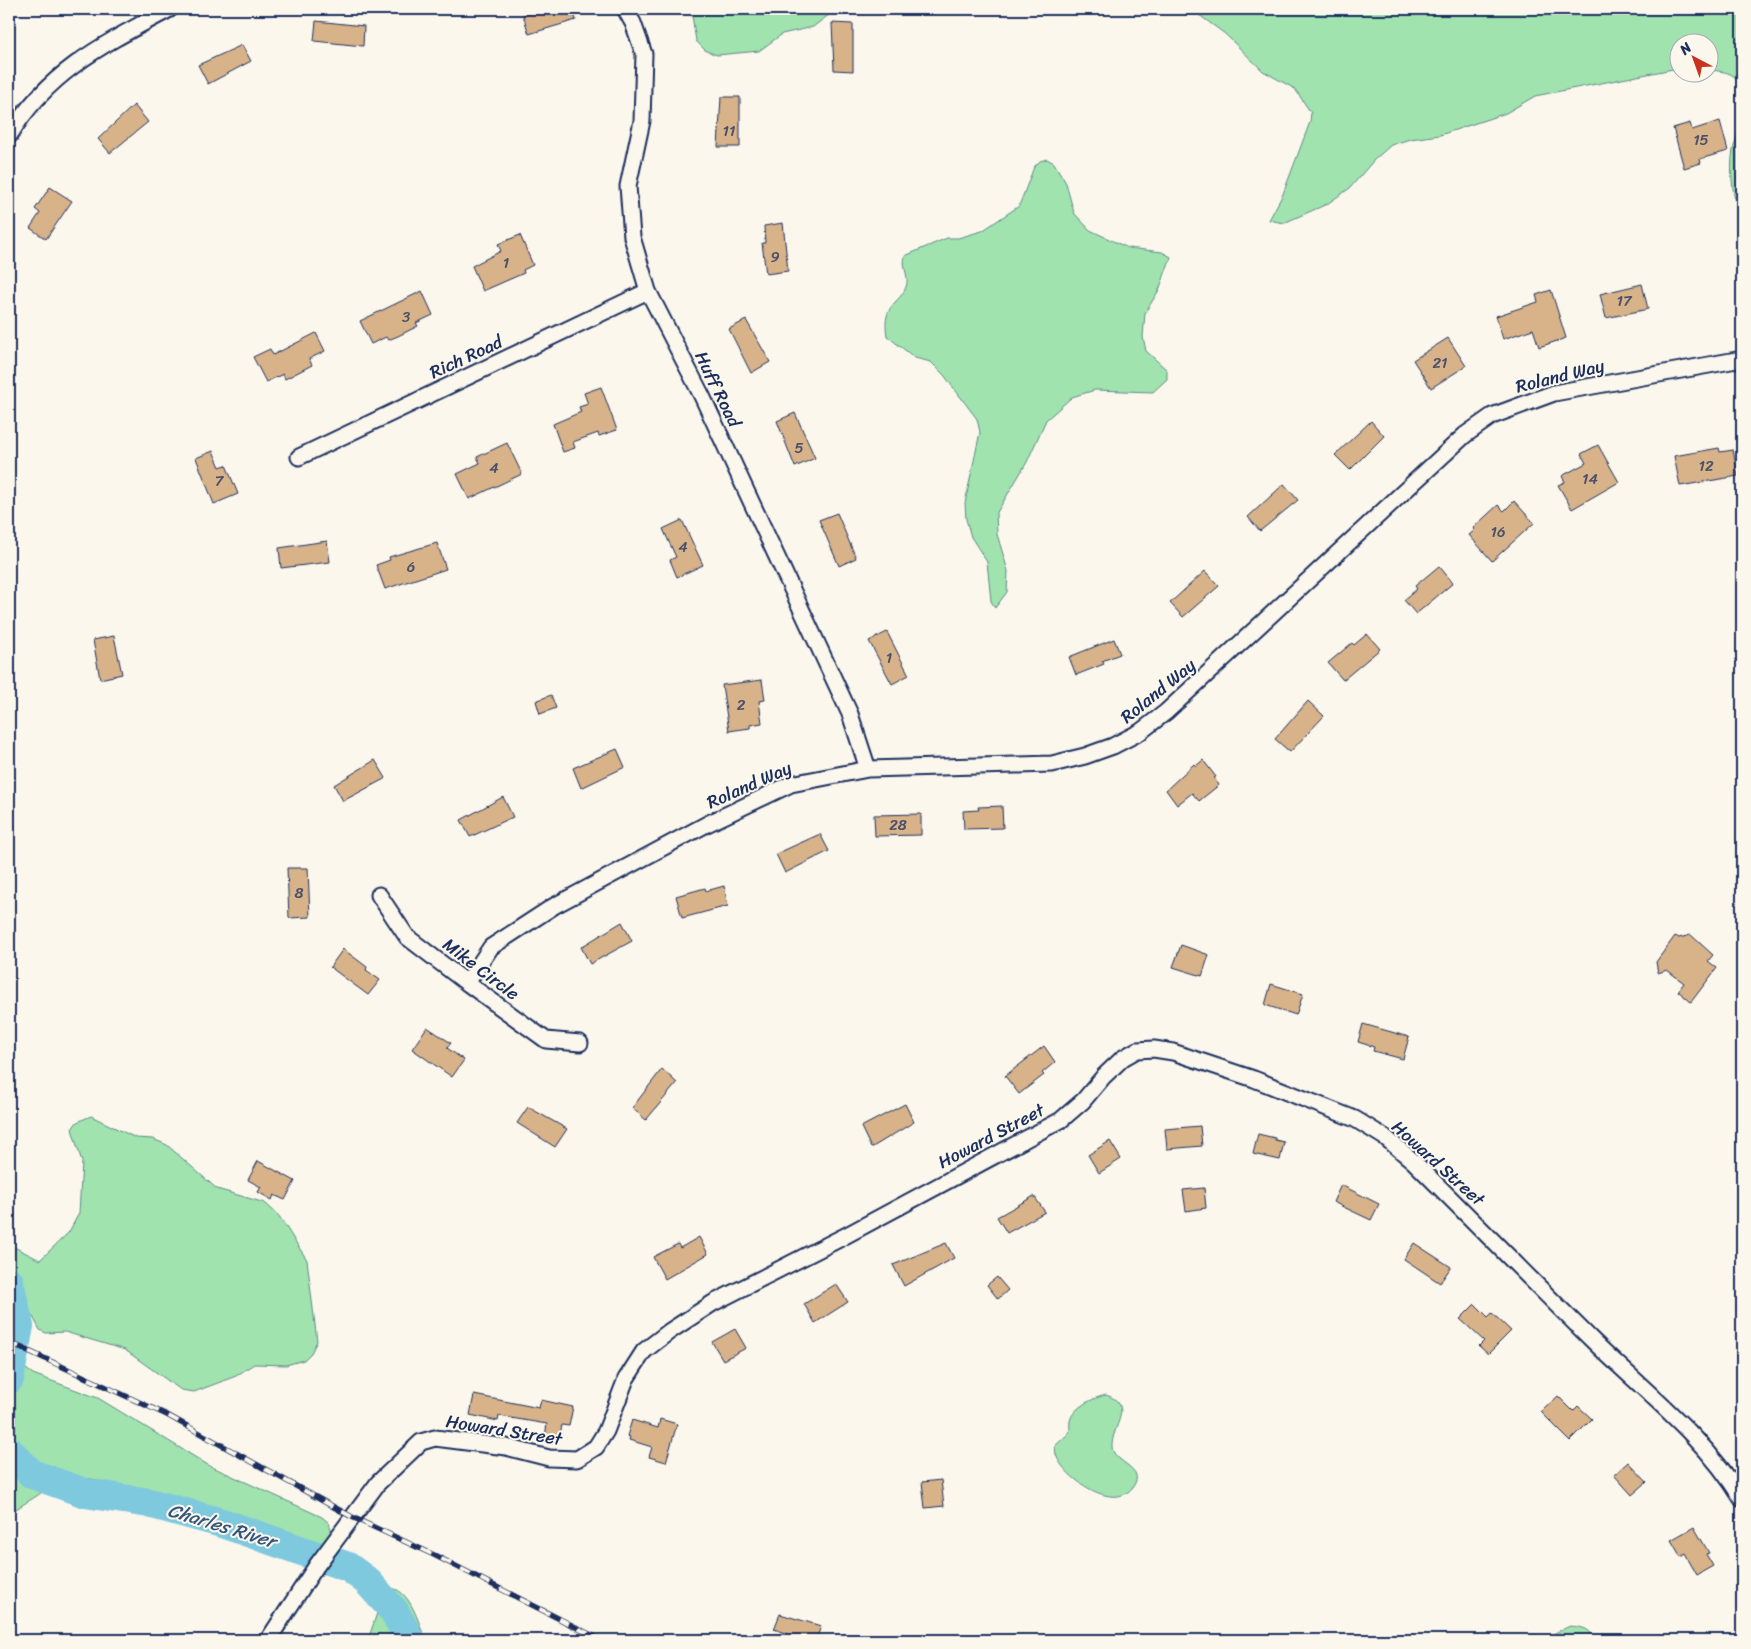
<svg xmlns="http://www.w3.org/2000/svg" width="1751" height="1649" font-family="Sriracha,sans-serif">
<style>
.green{fill:#a0e3ae;stroke:#5e8986}
.lines{fill:none;stroke-linecap:round;stroke-linejoin:round}
.river{stroke:#7fc9df;stroke-width:30}
.building{fill:#d8b289;stroke:#1b2f5e}
.minor-casing{stroke:#1b2f5e;stroke-width:19}
.minor{stroke:#fbf7ec;stroke-width:15}
.rail-casing{stroke:#1b2f5e;stroke-width:5.5}
.rail{stroke:#fbf7ec;stroke-width:4;stroke-dasharray:11;stroke-linecap:butt}
.labels{text-anchor:middle;stroke-width:4;stroke-linejoin:round;paint-order:stroke}
.number-label{font-size:15px;fill:#4a5069}
.street-label{font-size:18px;fill:#1b2f5e;stroke:#fbf7ec}
.water-label{font-size:19px;font-style:italic;fill:#34567e;stroke:#fbf7ec}
</style>
<rect width="100%" height="100%" fill="#fbf7ec"/>
<filter id="ink" filterUnits="userSpaceOnUse"><feTurbulence type="fractalNoise" baseFrequency=".02" numOctaves="2"/><feDisplacementMap in="SourceGraphic" scale="10" xChannelSelector="R" yChannelSelector="G"/><feConvolveMatrix kernelMatrix="1 2 1 2 8 2 1 2 1" color-interpolation-filters="sRGB"/></filter>
<g filter="url(#ink)">
<path class="green" d="M691 9H831L830 14 813 27 782 34 759 51 717 55 706 51 696 41Z
M1191 9H1742V100C1740 74 1732 72 1709 70L1708 42H1678V68L1535 96 1506 113 1440 135 1410 139 1391 145 1374 160 1350 188 1327 204 1284 223 1269 220 1283 194 1310 122 1311 113 1295 89 1263 71 1225 34Z
M1742 123V222C1733 202 1729 171 1733 150 1735 141 1739 132 1742 123Z
M1047 159 1054 163 1066 183 1074 213 1090 230 1128 248 1162 252 1171 257 1159 290 1145 313 1143 337 1146 351 1167 370V379L1153 392 1095 390 1072 397 1046 420 1027 462 996 514 997 534 1008 571 1007 592 995 608 991 601 987 562 971 537 966 519 965 503 980 432 977 419 944 375 931 362 915 358 887 336C881 301 903 304 907 283 908 274 902 266 905 256L947 238H958L982 231 1019 206 1034 167 1040 161Z
M91 1116 136 1138 153 1139 167 1145 217 1189 265 1203 279 1216 307 1260 317 1341 311 1353 304 1360 286 1365 254 1364 236 1376 194 1392 181 1390 125 1350 65 1332 46 1333 40 1330 33 1317 9 1300V1239L12 1246 40 1260 69 1232 79 1213 82 1162 72 1129 77 1122Z
M9 1357 33 1374 98 1398 208 1465 322 1517 329 1523 332 1532 331 1537 325 1545H319L303 1541 257 1521 231 1516 198 1502 91 1479H55C42 1497 24 1501 9 1515Z
M1106 1395C1136 1405 1111 1427 1112 1447 1113 1462 1143 1467 1135 1483 1120 1516 1066 1480 1057 1457 1055 1454 1056 1449 1055 1446L1069 1433C1071 1428 1069 1426 1070 1421 1073 1407 1093 1398 1106 1395Z
M387 1588C410 1586 418 1623 426 1640H368L383 1595Z
M1570 1626C1583 1627 1590 1628 1595 1640H1540Z"/>
<g class="lines">
<path class="river" d="M9 1282 19 1326 9 1379
M9 1451 32 1474 85 1493 149 1503 222 1523 348 1567 367 1581 394 1611 410 1640"/>
</g>
<path class="building" d="M544 9H573L576 20 529 34 523 15Z
M316 21 364 26 363 46 314 41Z
M832 23 853 24V71L834 70Z
M242 45 251 61 208 84 198 65Z
M721 97H740V147H718Z
M134 105 148 122 110 153 98 139Z
M1720 121 1728 151 1700 159 1701 163 1684 168 1673 128 1690 123 1692 130Z
M50 187 72 201 46 239 30 228 40 213 35 209Z
M783 223 788 271 766 274 762 243H765L764 226Z
M520 235 533 265 523 270 524 273 483 291 472 266 501 251 498 244Z
M1642 284 1648 309 1606 318 1600 294Z
M1551 290 1566 338 1539 347 1533 329 1503 339 1496 316 1538 302 1536 295Z
M422 291 433 315 416 323 418 326 398 336 388 340 386 337 371 344 360 321Z
M746 320 770 362 751 373 729 329Z
M316 333 325 351 309 359 312 365 285 379 283 374 266 382 253 357 270 349 273 355Z
M1448 338 1466 366 1431 388 1413 360Z
M601 387 617 430 599 436 598 433 573 442 575 448 563 452 553 424 581 412 579 407 588 404 584 393Z
M795 413 815 458 795 467 777 421Z
M1371 421 1384 436 1350 470 1335 455Z
M507 443 522 474 469 499 457 474 480 463 477 457Z
M1598 445 1619 482 1572 509 1558 485 1565 482 1562 476 1586 463 1581 454Z
M1719 448 1720 452 1733 450 1738 476 1680 486 1674 456Z
M213 451 220 467 226 465 238 494 214 504 196 458Z
M1284 484 1298 500 1260 531 1248 517Z
M1514 501 1534 523 1492 561 1469 535 1475 530 1473 528 1498 505 1504 511Z
M837 513 856 558 839 566 819 520Z
M682 520 703 565 677 577 670 560 676 557 663 529Z
M327 541 330 562 281 568 279 548Z
M437 543 446 569 385 589 376 565 390 560 389 557Z
M1439 566 1453 583 1416 614 1404 600 1417 589 1415 586Z
M1205 571 1219 586 1183 617 1170 603Z
M887 632 909 675 892 684 869 641Z
M1367 634 1380 649 1343 680 1328 663 1352 643 1354 645Z
M114 636 122 674 100 679 93 640Z
M1114 639 1120 654 1102 661 1104 664 1076 675 1069 657Z
M762 680 765 700 759 701 762 723 750 725V728L729 731 722 685Z
M551 695 556 708 540 714 536 701Z
M1308 701 1324 716 1290 752 1275 739Z
M617 749 625 767 581 788 573 768Z
M375 760 386 778 343 801 334 785Z
M1203 760 1216 777 1214 778 1219 785 1199 801 1192 793 1177 805 1166 790 1194 764 1196 766Z
M503 797 513 817 470 837 461 820Z
M1002 806 1003 828 964 829 963 811 979 810 978 807Z
M921 814V835L875 836 874 815Z
M820 834 829 851 785 873 776 854Z
M287 868H308L310 917 289 918Z
M724 886 728 906 682 918 676 896 705 888 706 891Z
M622 922 632 941 590 964 581 947Z
M1691 935 1713 955 1708 961 1717 968 1691 1002 1678 991 1684 983 1667 970 1658 973 1656 962 1675 936 1679 938Z
M1181 945 1209 955 1202 976 1173 967Z
M343 949 367 967 366 970 380 980 368 995 330 967Z
M1271 984 1303 994 1296 1015 1265 1005Z
M1363 1024 1409 1037 1403 1059 1373 1051 1374 1047 1358 1042Z
M427 1027 451 1043 447 1048 464 1060 452 1077 412 1049Z
M1044 1046 1055 1062 1042 1073 1044 1075 1019 1094 1005 1076Z
M662 1069 677 1083 646 1120 632 1108Z
M905 1104 914 1122 871 1148 861 1127Z
M528 1107 567 1129 555 1147 517 1123Z
M1200 1126 1202 1146 1167 1149 1165 1129Z
M1258 1134 1275 1138V1140L1284 1142 1280 1160 1253 1154Z
M1110 1141 1121 1159 1099 1173 1088 1155Z
M258 1161 295 1181 285 1200 274 1195 272 1200 258 1192 261 1187 248 1180Z
M1341 1185 1379 1204 1371 1220 1333 1202Z
M1204 1188 1206 1208 1186 1211 1183 1190Z
M1034 1196 1045 1212 1007 1233 997 1217Z
M699 1237 708 1254 665 1279 653 1257 678 1244 680 1248Z
M946 1243 954 1258 904 1286 893 1265Z
M1414 1243 1451 1267 1440 1283 1404 1259Z
M997 1277 1008 1290 998 1299 987 1285Z
M836 1284 848 1302 815 1323 804 1304Z
M1475 1304 1488 1317 1492 1313 1511 1331 1488 1354 1479 1346 1484 1341 1460 1319Z
M735 1329 746 1348 723 1360 712 1342Z
M474 1395 539 1408 541 1400 573 1407 569 1426 562 1425 559 1439 545 1436 547 1424 499 1416 498 1421 470 1415Z
M1558 1396 1573 1411 1578 1406 1592 1419 1570 1441 1541 1412Z
M660 1419 677 1424 666 1462 649 1457 652 1447 629 1440 630 1437 627 1436 632 1420 658 1428Z
M1628 1462 1647 1482 1632 1495 1614 1475Z
M941 1480 944 1506 925 1508 922 1482Z
M1694 1527 1709 1553 1706 1554 1713 1566 1697 1575 1685 1554 1681 1557 1671 1540Z
M780 1614 821 1626 816 1640H804L774 1629Z"/>
<g class="lines">
<g class="minor-casing">
<path id="minor" d="M625 9 633 23 644 54 642 121 628 186 632 237 648 291 702 396 850 714 868 769
M9 136C48 71 106 43 170 9
M299 457 648 291
M379 895 407 937 467 983 546 1040 580 1043
M467 983 491 947 554 906 707 824 791 784 868 769 1052 764 1085 756 1113 746 1140 732 1166 712 1465 435 1492 416 1554 393 1742 359
M268 1640 317 1565 378 1483 421 1442 435 1438 506 1447 549 1458 577 1459 596 1447 606 1431 626 1379 644 1351 670 1331 713 1303 843 1237 1061 1120 1083 1101 1104 1076 1123 1058 1137 1050 1154 1049 1173 1052 1254 1079 1355 1119 1386 1138 1413 1161C1473 1220 1532 1281 1592 1340 1644 1391 1704 1436 1742 1499"/>
</g>
<use href="#minor" class="minor"/>
<g class="rail-casing">
<path id="rail" d="M9 1342 167 1415 352 1517 434 1555 601 1640"/>
</g>
<use href="#rail" class="rail"/>
</g>
</g>
<g class="labels">
<g class="number-label">
<text x="729" y="136">11</text>
<text x="1701" y="145">15</text>
<text x="775" y="262">9</text>
<text x="506" y="268">1</text>
<text x="1624" y="306">17</text>
<text x="406" y="322">3</text>
<text x="1440" y="368">21</text>
<text x="799" y="453">5</text>
<text x="1706" y="471">12</text>
<text x="494" y="473">4</text>
<text x="1590" y="484">14</text>
<text x="219" y="486">7</text>
<text x="1498" y="537">16</text>
<text x="683" y="552">4</text>
<text x="411" y="572">6</text>
<text x="889" y="663">1</text>
<text x="741" y="710">2</text>
<text x="898" y="830">28</text>
<text x="299" y="898">8</text>
</g>
<g class="street-label">
<text transform="translate(466 357) rotate(-25)" y="6">Rich Road</text>
<text transform="translate(1560 376) rotate(-14)" y="6">Roland Way</text>
<text transform="translate(718 389) rotate(64)" y="6">Huff Road</text>
<text transform="translate(1158 691) rotate(-39)" y="6">Roland Way</text>
<text transform="translate(749 785) rotate(-24)" y="6">Roland Way</text>
<text transform="translate(481 969) rotate(37)" y="6">Mike Circle</text>
<text transform="translate(991 1136) rotate(-28)" y="6">Howard Street</text>
<text transform="translate(1438 1163) rotate(42)" y="6">Howard Street</text>
<text transform="translate(504 1430) rotate(9)" y="6">Howard Street</text>
</g>
<g class="water-label">
<text transform="translate(222 1525) rotate(17)" y="7">Charles River</text>
</g>
</g>
<rect width="1751" height="1649" fill="none" stroke="#fbf7ec" stroke-width="30"/>
<rect x="15" y="15" width="1721" height="1619" fill="none" stroke="#1b2f5e" stroke-width="2" filter="url(#ink)"/>
<g transform="translate(1694 58) rotate(319)"><circle r="24" fill="#fbf7ec" stroke="#a1a7b3"/>
<path d="M0-4L9 19L0 12L-9 19Z" fill="#c8321e"/>
<text y="-8" font-size="14" font-weight="bold" text-anchor="middle" fill="#1b2f5e">N</text>
</g>
</svg>
